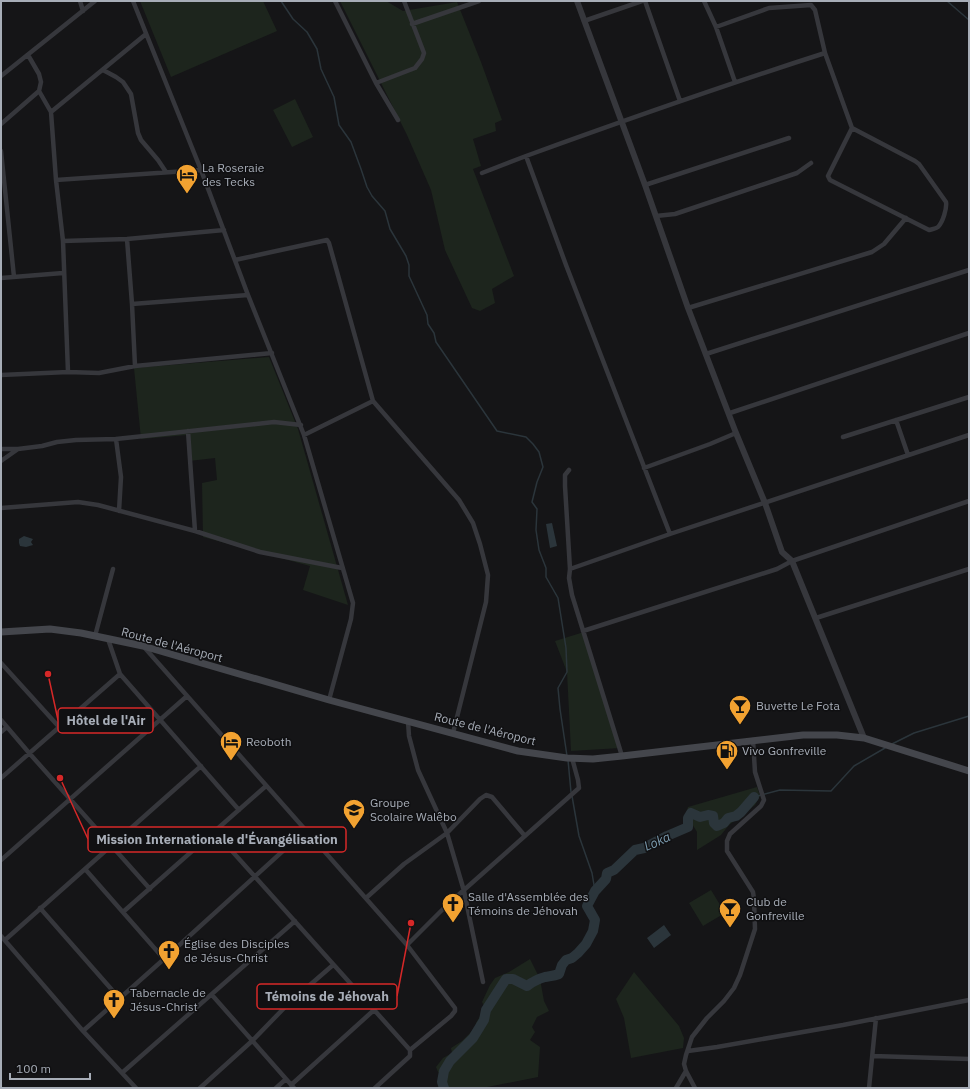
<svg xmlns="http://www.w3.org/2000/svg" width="970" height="1089" font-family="'IBM Plex Sans',sans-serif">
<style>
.green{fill:#1d251d}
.water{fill:#2b353b}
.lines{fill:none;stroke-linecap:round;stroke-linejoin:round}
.stream{stroke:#2b353b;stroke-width:1.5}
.river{stroke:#2b353b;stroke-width:10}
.minor{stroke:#36373c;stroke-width:4.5}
.tertiary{stroke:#36373c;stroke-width:6}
.secondary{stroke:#44464c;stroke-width:7}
.labels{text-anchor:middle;stroke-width:3;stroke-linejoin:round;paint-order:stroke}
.poi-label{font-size:12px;fill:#a7adb7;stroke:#101012;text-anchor:start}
.street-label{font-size:12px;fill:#a7adb7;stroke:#101012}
.water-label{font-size:13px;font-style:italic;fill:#7d9eb2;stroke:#101012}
.leader{fill:none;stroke:#d62828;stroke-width:1.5}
.callout-dot{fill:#d62828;stroke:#101012;stroke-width:1.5}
.callout{fill:#101012;stroke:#d62828;stroke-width:1.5}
.callout-label{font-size:13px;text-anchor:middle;font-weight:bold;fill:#a7adb7}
</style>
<rect width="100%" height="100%" fill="#151517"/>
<path class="green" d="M140 1H263L277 31 171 77Z
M340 1H386L403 11 457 2 481 62 502 120 495 123 496 131 473 139 481 166 473 169 514 276 492 289 495 303 480 311 472 308 445 250 431 190 407 135Z
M295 99 313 137 292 147 273 110Z
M269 357 298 429 348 605 303 590 310 566 203 537 202 483 217 480 215 458 189 461 187 435 141 439 134 368Z
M584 632 620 748 571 751 567 672 555 641Z
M757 787 760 796 755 805 729 825 721 835 697 850V832L686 814 688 807Z
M711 890 725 913 703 926 689 903Z
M530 959 540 979 544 1001 549 1011 537 1017 532 1027 535 1032 530 1040 540 1047 538 1077 482 1088H446L444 1075 438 1072 436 1067 443 1058 452 1053 451 1048 462 1041 477 1026 476 1023 485 1008 482 1002 490 985 495 978 509 972Z
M634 972 679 1026 684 1038 683 1048 631 1058 624 1018 616 999Z"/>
<path class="water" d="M552 523 557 546 550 548 546 524Z
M24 536 33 539 31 542 33 545 26 547 20 546 19 543V539Z
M664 925 671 935 654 948 647 938Z"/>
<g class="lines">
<path class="stream" d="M281 1 293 19 307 32 317 49 321 69 334 97 339 125 351 142 361 169 367 187 372 196 385 211 390 229 406 256 409 265V276L427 315 428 324 434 333 436 342 497 431 526 437 533 444 539 452 543 467 537 482 532 502 537 509 536 530 539 550 546 568V577L558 598 566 648 567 672 558 688 560 709 567 756
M947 1 969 20
M892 744 914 733 969 716
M568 760 571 792
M572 796 579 836 592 873 595 891
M754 797 780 790 831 791 854 766 885 748"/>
<path class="river" d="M444 1088 442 1082 444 1071 450 1061 473 1038 484 1020 486 1010 506 979H513L527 986C532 982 538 979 545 977 550 976 554 976 559 974L562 965 566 960 572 958 578 953 586 944 593 931 595 920 587 906 595 891 606 879 607 873 614 870 635 850 644 848 667 836 688 827V818L691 813 700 817 708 815 713 816 714 823 717 826 724 823 728 818 736 816 741 812 754 797"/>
<path class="minor" d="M80 1 83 11
M133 1 201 170 248 295 304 435 353 603 351 619 329 700
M335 1 376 83 398 120
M645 1 680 101
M704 1 716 27 735 82
M584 21 642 1
M412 24 479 1
M716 27 769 8 811 5 815 10 825 53 852 128 828 176 830 180 929 230C932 229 936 229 938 227 943 222 947 208 946 202L919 164 915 161 852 128
M28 55 39 74 41 82 39 91 51 112 56 180 63 241 68 372
M103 70 116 77 123 82 131 94 138 133 141 140 158 160 166 172
M1 76 95 1
M376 83 415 68 422 59 424 53 404 1
M51 112 146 34
M1 124 39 91
M1 151 14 277
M526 156C625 120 725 85 825 53
M482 173 526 156 566 265 670 534
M56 180 201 170
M645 185 789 138
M656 216 675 214 797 173 811 163
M127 239 132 304 135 366
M63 241 127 239 224 230
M235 260 327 240 329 243 373 401 459 500 473 523 480 544 488 575 486 602 453 733
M1 278 63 273
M132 304 248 295
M688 308 872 252 884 244 906 218
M706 354 969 270
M1 375 68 372 99 373 135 366 272 353
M730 413 969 333
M896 420 908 455
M188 431 195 531
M304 435 373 401
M843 437 969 397
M116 439 121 477 119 511
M1 449H18
M1 461 18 449 42 446 57 442 76 440 116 439 274 422 301 425
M644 468 710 444 736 433
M569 470 565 475V486L570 569 569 578 572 595 622 756
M1 508 78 502 98 505 195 531 260 552 342 568
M570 569 670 534 969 435
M816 618 969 569
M583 631 777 569 792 561 969 501
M95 636 113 569
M108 639 120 674 239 810
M144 647 407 945 455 1008V1011L451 1016 410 1050
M1 663 60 728
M1 720 30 754 150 889
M408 721 409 736 418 770 447 833 464 891 483 982
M1 732 7 727
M1 778 120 674
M214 831 410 1050V1056L375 1088
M1 860 187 696
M85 869 164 959
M366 898 404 864 447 833 480 799 486 795 492 797 525 836
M40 908 120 999
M123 912 266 786
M1 936 83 1031 136 1088
M5 940 201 766
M407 945 447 905 579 788 578 780 572 758
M212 995 294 1088
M83 1031 164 959 306 830
M688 1051 717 1047 843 1025 969 1000
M873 1056 969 1059
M123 1072 295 921
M291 1085 374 1010
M200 1088 252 1041 289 1003 333 965
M276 1088 286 1079
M676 1088 686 1071
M695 1088 686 1071 684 1064 686 1055 692 1037 707 1018 724 1001 734 988 740 975 755 929 754 899 753 892 727 851V841L730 834 761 806 764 800 755 772 753 740
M869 1088 876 1018"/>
<path class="tertiary" d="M577 1 645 185 688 308 736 433 765 503 782 552 792 561 864 738"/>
<path class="secondary" d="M1 632 50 629 81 633 143 646 329 700 518 751 567 758 593 759 622 756 803 735H837L864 738 969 771"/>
</g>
<defs>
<g id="hotel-pin" transform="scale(1.15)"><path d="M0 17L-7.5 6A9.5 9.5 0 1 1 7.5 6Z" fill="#f2a231" stroke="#101012"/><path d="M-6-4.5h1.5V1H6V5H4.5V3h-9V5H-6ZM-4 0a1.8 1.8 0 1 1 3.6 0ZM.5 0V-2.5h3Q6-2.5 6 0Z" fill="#111"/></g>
<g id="bar-pin" transform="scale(1.15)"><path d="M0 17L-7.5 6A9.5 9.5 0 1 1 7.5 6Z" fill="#f2a231" stroke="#101012"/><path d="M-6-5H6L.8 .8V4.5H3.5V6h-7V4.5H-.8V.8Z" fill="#111"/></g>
<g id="fuel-pin" transform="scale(1.15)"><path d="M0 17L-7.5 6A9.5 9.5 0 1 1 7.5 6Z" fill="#f2a231" stroke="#101012"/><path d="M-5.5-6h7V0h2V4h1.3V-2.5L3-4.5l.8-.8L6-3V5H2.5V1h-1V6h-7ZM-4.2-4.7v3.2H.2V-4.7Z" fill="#111"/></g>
<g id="school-pin" transform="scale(1.15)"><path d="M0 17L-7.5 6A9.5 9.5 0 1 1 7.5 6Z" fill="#f2a231" stroke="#101012"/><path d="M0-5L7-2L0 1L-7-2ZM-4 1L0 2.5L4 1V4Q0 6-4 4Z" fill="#111"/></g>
<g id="church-pin" transform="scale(1.15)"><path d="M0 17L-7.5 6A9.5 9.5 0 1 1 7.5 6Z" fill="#f2a231" stroke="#101012"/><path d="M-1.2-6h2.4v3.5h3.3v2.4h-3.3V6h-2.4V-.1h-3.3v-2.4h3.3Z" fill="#111"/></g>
</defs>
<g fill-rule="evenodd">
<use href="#hotel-pin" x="187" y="175"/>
<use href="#bar-pin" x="740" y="706"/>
<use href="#hotel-pin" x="231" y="742"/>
<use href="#fuel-pin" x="727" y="751"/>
<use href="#school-pin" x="354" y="810"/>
<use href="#church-pin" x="453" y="904"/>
<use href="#bar-pin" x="730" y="909"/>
<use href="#church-pin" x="169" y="951"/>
<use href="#church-pin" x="114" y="1000"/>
</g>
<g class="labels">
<g class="poi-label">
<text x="202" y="172">La Roseraie<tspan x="202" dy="14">des Tecks</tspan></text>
<text x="756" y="710">Buvette Le Fota</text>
<text x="246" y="746">Reoboth</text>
<text x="742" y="755">Vivo Gonfreville</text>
<text x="370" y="807">Groupe<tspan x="370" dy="14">Scolaire Walêbo</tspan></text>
<text x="468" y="901">Salle d'Assemblée des<tspan x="468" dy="14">Témoins de Jéhovah</tspan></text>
<text x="746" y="906">Club de<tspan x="746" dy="14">Gonfreville</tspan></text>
<text x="184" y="948">Église des Disciples<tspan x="184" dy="14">de Jésus-Christ</tspan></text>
<text x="130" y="997">Tabernacle de<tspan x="130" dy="14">Jésus-Christ</tspan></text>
</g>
<g class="street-label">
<text transform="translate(172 645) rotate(15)" y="4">Route de l'Aéroport</text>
<text transform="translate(485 729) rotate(14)" y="4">Route de l'Aéroport</text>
</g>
<g class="water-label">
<text transform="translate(657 841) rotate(-24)" y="5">Loka</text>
</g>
</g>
<path class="leader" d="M48 674L58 720M60 778L88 839M411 923L397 996"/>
<g class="callout-dot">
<circle cx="48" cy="674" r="4"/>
<circle cx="60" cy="778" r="4"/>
<circle cx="411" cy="923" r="4"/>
</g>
<g class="callout">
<rect x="58" y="708" width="95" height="25" rx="4"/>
<rect x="88" y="827" width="258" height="25" rx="4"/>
<rect x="257" y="984" width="140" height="25" rx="4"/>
</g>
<g class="callout-label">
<text x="106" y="725">Hôtel de l'Air</text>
<text x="217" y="844">Mission Internationale d'Évangélisation</text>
<text x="327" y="1001">Témoins de Jéhovah</text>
</g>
<rect width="970" height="1089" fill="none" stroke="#a7adb7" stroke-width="4"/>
<path d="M10 1073v6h80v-6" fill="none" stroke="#a7adb7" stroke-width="2"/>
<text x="16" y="1073" font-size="12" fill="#a7adb7" stroke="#101012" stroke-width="3" paint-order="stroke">100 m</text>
</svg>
